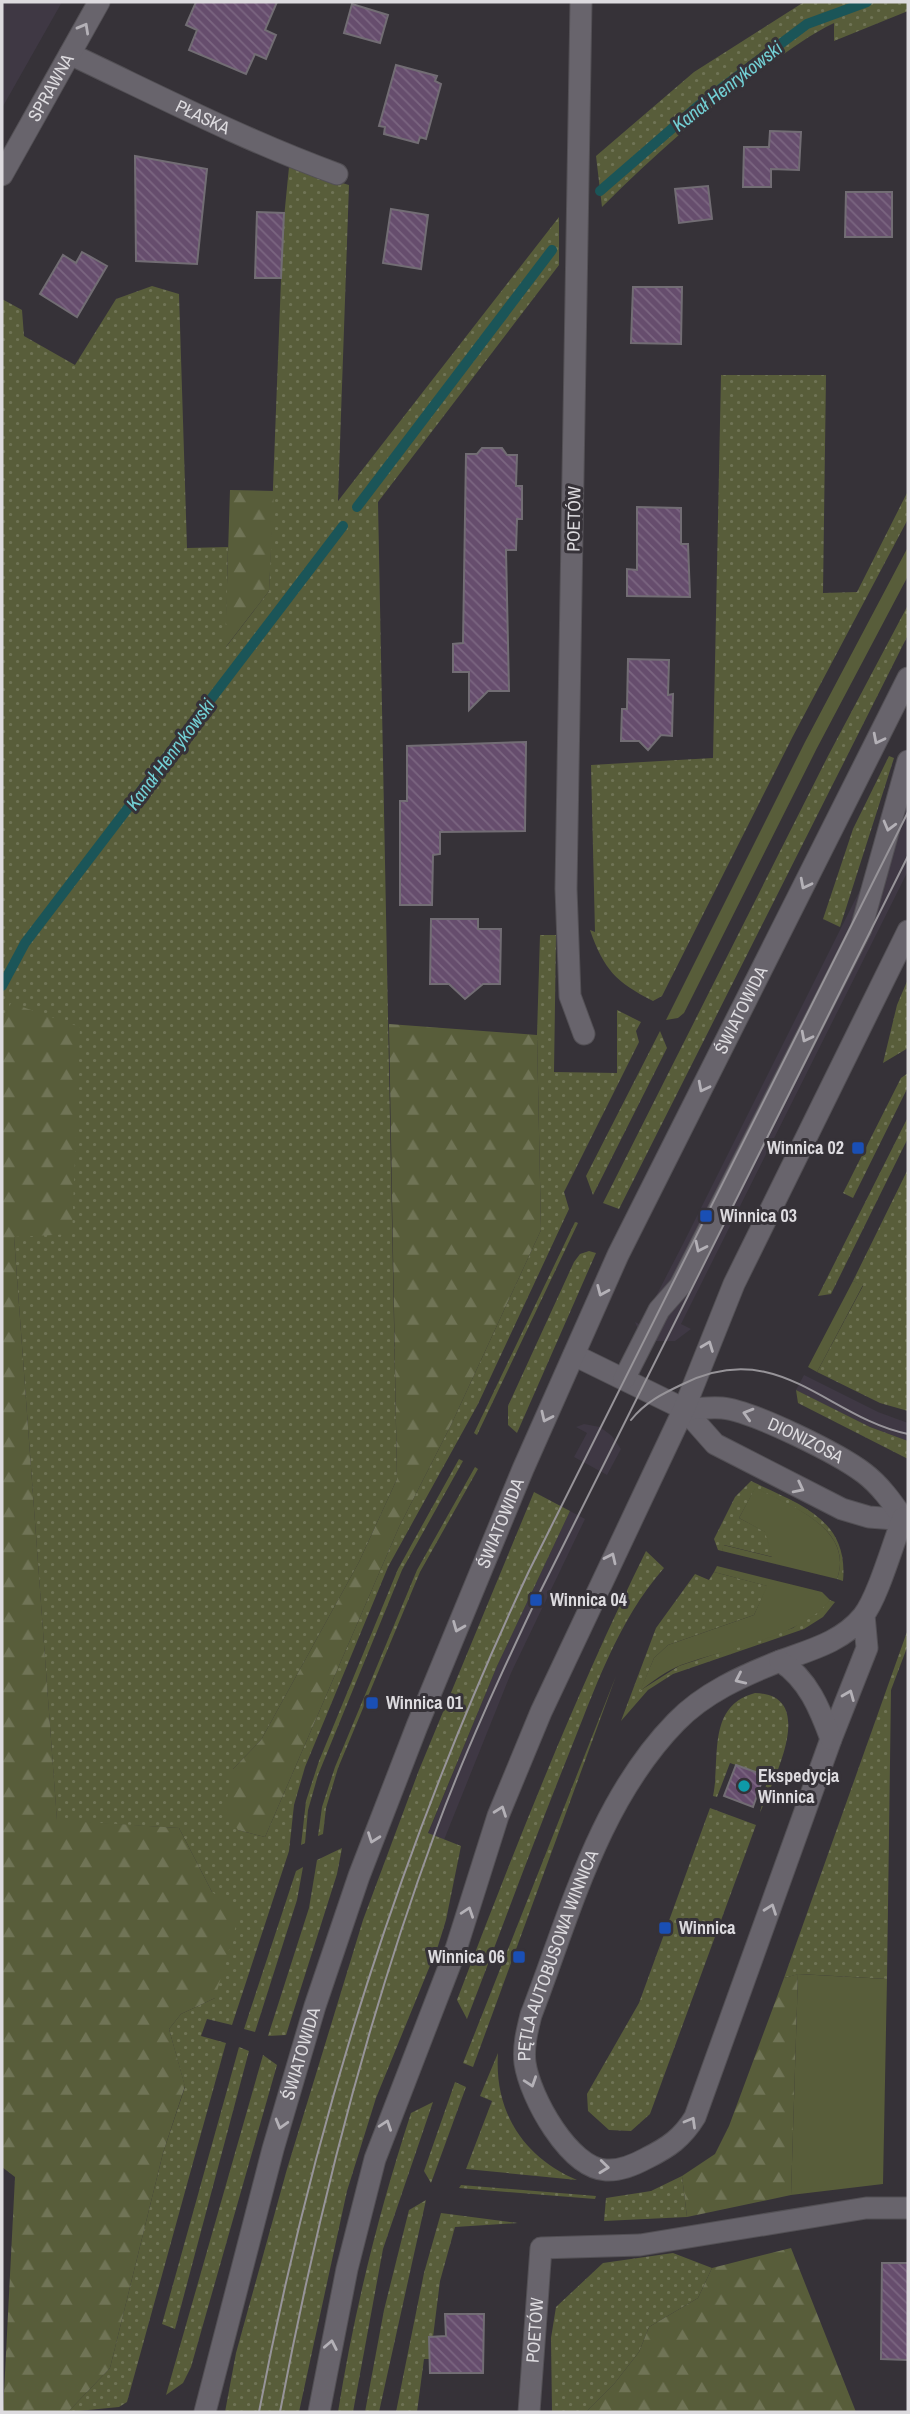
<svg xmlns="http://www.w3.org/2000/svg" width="910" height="2414" font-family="'Archivo Narrow',sans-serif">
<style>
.built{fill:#3f3844}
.grass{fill:url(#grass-dots)}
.forest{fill:url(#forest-firs)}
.garden{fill:#585d3a}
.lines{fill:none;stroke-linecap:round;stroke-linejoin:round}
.stream{stroke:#1b5558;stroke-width:10}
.building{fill:url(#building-back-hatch);stroke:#726d74;stroke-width:2}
.minor-casing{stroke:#535055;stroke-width:23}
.minor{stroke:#68646c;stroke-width:21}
.tram{stroke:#979499;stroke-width:2}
.oneway{stroke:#b4b1b7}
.transit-dot{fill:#1a4fb4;stroke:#363238;stroke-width:2.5}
.culture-dot{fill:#0f9aa8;stroke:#363238;stroke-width:2.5}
.labels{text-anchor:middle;stroke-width:6;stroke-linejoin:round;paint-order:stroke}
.street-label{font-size:18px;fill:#dddbdf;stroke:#363238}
.poi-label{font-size:18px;font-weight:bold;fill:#dddbdf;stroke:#363238;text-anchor:start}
.water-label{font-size:19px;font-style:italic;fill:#72cfd4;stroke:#363238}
</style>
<defs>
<pattern id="grass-dots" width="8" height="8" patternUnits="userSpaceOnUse" patternTransform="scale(1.75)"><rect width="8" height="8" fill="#585d3a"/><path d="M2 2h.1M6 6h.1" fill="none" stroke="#707456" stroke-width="1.8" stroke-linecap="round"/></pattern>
<pattern id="forest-firs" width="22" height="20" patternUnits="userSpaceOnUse" patternTransform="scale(1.75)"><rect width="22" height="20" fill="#585d3a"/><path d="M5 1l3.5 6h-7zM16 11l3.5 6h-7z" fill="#707456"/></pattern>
<pattern id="building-back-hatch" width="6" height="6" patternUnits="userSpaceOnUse" patternTransform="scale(1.75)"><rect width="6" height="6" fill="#664d6d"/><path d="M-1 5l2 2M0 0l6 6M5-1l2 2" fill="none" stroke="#7b6681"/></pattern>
</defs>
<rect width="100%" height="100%" fill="#363238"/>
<path class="built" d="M2 2H62L2 108Z
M908 794V871L681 1324 691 1329 675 1341H651L640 1334 635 1322 641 1325 684 1242Z
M804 1375 878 1412 908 1423V1441L870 1427 796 1390Z
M584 1424 600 1427 612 1436 621 1449 607 1475 574 1457 587 1433 576 1427Z
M570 1511 585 1519 511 1673 444 1840 428 1834 497 1666Z"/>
<path class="grass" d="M804 2H908V11L834 41V23C811 34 791 49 770 64 709 106 655 154 602 207L596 156 694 72Z
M289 167 349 185 338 501 559 217V265L378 502 397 1479 359 1562 261 1740 233 1769 238 1830 265 1837 399 1527 451 1425 541 1230 537 1035 540 935H556L554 1072 617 1073V1010L641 1022 636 1031 639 1042 564 1192 569 1209 478 1404 388 1567 305 1767 294 1805 289 1851 232 2025 207 2019 201 2036 226 2043 127 2402 119 2407 68 2412 110 2368 163 2153 185 2087 169 2029 181 2014 215 1998 212 1892 179 1828 57 1821 14 1237 12 1003 2 1022V299L22 310 24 336 75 365 116 299 152 286 179 294 187 548 228 547 226 647 269 591 283 228Z
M721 375H826L823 593 857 592 908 491V519L793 736 662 996 653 1001C616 982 604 970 590 930L595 932 591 765 713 758Z
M908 605V635L619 1209 603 1203 828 756Z
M889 756 894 758 840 927 823 919 853 829Z
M908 979V1048L883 1063 897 1005Z
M660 1031 667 1048 593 1195 586 1176Z
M908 1073V1087L853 1198 843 1193 901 1078Z
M908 1117V1138L831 1294 818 1296Z
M908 1169V1411L880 1403 817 1372 863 1286 853 1281Z
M575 1222 578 1223 477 1435 474 1433Z
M589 1251 596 1253 517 1433 508 1425V1406L574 1262 580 1254Z
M796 1390 870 1427 908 1441V1459L798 1403Z
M459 1459 463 1461 402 1570 318 1775 308 1810 305 1843 301 1845 306 1801 319 1761 398 1569Z
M475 1467 478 1469 420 1572 338 1768 326 1808 323 1834 318 1836 322 1807 335 1767 417 1570Z
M751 1481C798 1504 849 1518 843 1581L837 1579C855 1528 789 1505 755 1489L739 1518 766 1532 773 1557 724 1545 722 1551 718 1550 714 1539 735 1497Z
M534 1492 570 1511 497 1666 428 1833 461 1846 446 1920 438 1946 376 2098 347 2191 299 2412H225L236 2353 287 2169 363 1920 419 1770Z
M646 1551 664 1568C617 1621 594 1692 568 1756 533 1843 501 1931 467 2019L457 2000C515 1848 574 1697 646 1551Z
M714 1572 768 1586 754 1615 668 1645 654 1658 641 1690 679 1666 793 1628 830 1600 835 1602 823 1617 804 1629 673 1674 648 1690 621 1721 656 1628 695 1574 709 1580Z
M908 1629V1645L891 1690 887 1979 799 1974 784 1978Z
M616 1676 473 2067 463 2063Z
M755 1693C820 1695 772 1781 760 1813L768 1776 730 1763 717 1797 713 1796C721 1759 706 1706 755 1693Z
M710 1808 756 1825 650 2114 631 2131 609 2130 588 2111 587 2094 639 2003Z
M342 1848 337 1874 286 2035 268 2036 309 1908 317 1860Z
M303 1867 297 1900 255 2032 244 2029 296 1871Z
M239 2047 249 2051 175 2329 162 2324Z
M498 2053C494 2111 523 2157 577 2180L466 2169 492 2101 480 2096Z
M263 2055 277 2065 191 2367 183 2383 166 2395Z
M455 2082 466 2087 431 2183 424 2171Z
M433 2102 383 2249 353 2412H338C354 2311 379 2211 411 2113Z
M682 2176 687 2217 604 2221 606 2198 651 2191Z
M461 2185 596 2196 595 2199 459 2188Z
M426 2200 379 2412H365L384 2310 409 2210Z
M441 2213 518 2223 455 2227 440 2281 433 2337H429V2359H424L417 2412H396L424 2273Z
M673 2253 712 2268 698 2298 649 2327 639 2352 614 2384 586 2412H552L551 2338 556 2307 603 2263Z"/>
<path class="forest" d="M230 490 274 491 269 591 225 648Z
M11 1003 80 1027 72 1234 14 1237 57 1820 179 1828 212 1892 240 1912 215 1998 181 2014 169 2029 185 2086 163 2153 110 2368 68 2412H3L15 2177 2 2167V1022Z
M389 1024 537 1035 541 1230 451 1425 399 1527 265 1837 238 1830 225 1809 233 1769 261 1740 359 1562 397 1479Z
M798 1974 791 2195 687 2217 682 2176 715 2154 729 2126 784 1978Z
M791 2248 856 2412H586L614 2384 639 2352 649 2327 698 2298 712 2268Z"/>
<path class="garden" d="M908 547V576L817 748 684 1013 678 1018 666 1020 805 742Z
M853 1281 863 1285 817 1372 808 1367Z
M755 1488C788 1504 855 1528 837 1579L722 1551 723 1545 772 1557 765 1532 739 1518Z
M717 1566 822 1592 830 1600C800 1638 726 1648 681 1665 666 1671 653 1681 640 1691L654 1658 668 1645 754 1615 767 1586 714 1572Z
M798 1974 887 1979 883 2184 791 2195Z"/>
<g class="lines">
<path class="stream" d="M600 191 698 106 807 24 867 2
M357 507 552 250
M2 986 25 943 343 526"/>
</g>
<path class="building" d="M196 2H277L265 30 276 35 266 59 255 54 246 74 189 50 197 30 186 25Z
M352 4 388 15 380 43 344 33Z
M396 65 437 76 435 81 441 84 426 139 420 137 418 143 384 134 385 127 379 126Z
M770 131 801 132 799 170 771 169V187H743L744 147H769Z
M135 156 207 169 197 264 136 261Z
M708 186 712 219 679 223 675 189Z
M846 192H892V237H845Z
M391 209 428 215 421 269 383 263Z
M257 212 284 213 281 278H255Z
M82 252 107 266 77 317 40 294 63 255 76 263Z
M633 287H682L681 344 631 343Z
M482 448H502L507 455H517L516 486H522V519H517L516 550H506L509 691H488L469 710V672H453V644L463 643 466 454H477Z
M637 507 681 508V544H688L690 597 627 596V569L637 570Z
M628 659 669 660 668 695 673 694 672 736 661 735 648 750 639 741H621L622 709H627Z
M526 742 525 831 440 832V854L433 855 432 905H400V801H407V746Z
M431 919H478V929H501L500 984H483L465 999 449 984H430Z
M736 1765 764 1775 753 1807 724 1796Z
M882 2263H908V2360L881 2359Z
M445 2314H484L483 2373H430L429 2337 446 2336Z"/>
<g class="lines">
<g class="minor-casing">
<g id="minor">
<path d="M581 2 566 889 570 996 584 1034"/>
<path id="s1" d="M70 54C159 96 244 140 337 174"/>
<path id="s2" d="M2 175 99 2"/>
<path d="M574 1355 684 1409 715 1444 842 1509 869 1517 908 1520"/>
<path d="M624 1379 659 1310 680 1286 861 929 908 761"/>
<path id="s3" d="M684 1409C696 1409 709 1407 722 1408 753 1411 839 1454 864 1473 880 1485 892 1502 903 1518"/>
<path id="s4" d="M864 1615 867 1648 831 1739 695 2117C682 2138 669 2147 647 2158 636 2164 619 2171 606 2170 569 2168 530 2097 525 2063 523 2047 527 2031 531 2015 570 1914 598 1802 676 1722 704 1693 742 1676 780 1661 810 1650 842 1642 863 1616 878 1597 893 1543 903 1518"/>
<path d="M780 1661C808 1679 820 1709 831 1739"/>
<path id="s5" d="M205 2412 273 2149 315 2006 359 1876 417 1726 523 1469 618 1255 908 678"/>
<path d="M319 2412 347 2269 375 2159 456 1949 498 1816 541 1712 684 1409 734 1284 908 931"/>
<path id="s6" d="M529 2412 541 2248 640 2245 866 2208H908"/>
</g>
</g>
<use href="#minor" class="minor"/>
<path class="tram" d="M631 1420C645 1402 664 1393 683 1384 778 1336 828 1418 908 1434
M259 2412C315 2118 402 1842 529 1571L908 812
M280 2412C317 2216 366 2021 435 1833 464 1754 500 1676 536 1600L908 856"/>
</g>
<defs><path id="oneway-chevron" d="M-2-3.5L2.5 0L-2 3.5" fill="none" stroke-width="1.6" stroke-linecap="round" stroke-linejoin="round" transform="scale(1.75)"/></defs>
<g class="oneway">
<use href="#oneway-chevron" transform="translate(84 28) rotate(-61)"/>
<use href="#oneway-chevron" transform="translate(878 739) rotate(117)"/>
<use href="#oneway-chevron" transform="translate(889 826) rotate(105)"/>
<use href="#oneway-chevron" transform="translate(805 884) rotate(117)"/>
<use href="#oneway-chevron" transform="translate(806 1037) rotate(117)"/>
<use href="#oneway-chevron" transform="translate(703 1087) rotate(117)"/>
<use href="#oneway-chevron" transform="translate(700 1247) rotate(116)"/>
<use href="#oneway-chevron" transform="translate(602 1291) rotate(113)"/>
<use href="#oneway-chevron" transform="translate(708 1346) rotate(-69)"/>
<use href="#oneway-chevron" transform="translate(748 1414) rotate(-164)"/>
<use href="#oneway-chevron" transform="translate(546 1417) rotate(115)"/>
<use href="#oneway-chevron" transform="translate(799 1488) rotate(27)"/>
<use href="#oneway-chevron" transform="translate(611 1558) rotate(-65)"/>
<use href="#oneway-chevron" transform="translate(458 1627) rotate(112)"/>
<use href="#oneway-chevron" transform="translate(740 1679) rotate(155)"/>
<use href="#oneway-chevron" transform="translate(849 1695) rotate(-68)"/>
<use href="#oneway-chevron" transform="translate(501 1811) rotate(-70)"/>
<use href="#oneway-chevron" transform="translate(373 1838) rotate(110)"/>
<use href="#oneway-chevron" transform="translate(771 1909) rotate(-70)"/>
<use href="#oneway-chevron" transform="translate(468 1912) rotate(-71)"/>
<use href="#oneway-chevron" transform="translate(531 2082) rotate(71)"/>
<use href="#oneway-chevron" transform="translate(691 2122) rotate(-60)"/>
<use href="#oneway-chevron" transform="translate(281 2124) rotate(106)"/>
<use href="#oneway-chevron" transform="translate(386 2125) rotate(-71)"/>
<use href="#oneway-chevron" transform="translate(604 2167) rotate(6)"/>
<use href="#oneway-chevron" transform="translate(331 2345) rotate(-79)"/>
</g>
<g class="transit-dot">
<rect x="851" y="1141" width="14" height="14" rx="3.5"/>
<rect x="699" y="1209" width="14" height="14" rx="3.5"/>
<rect x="529" y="1593" width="14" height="14" rx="3.5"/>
<rect x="365" y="1696" width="14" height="14" rx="3.5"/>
<rect x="658" y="1921" width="14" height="14" rx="3.5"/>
<rect x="512" y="1950" width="14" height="14" rx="3.5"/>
</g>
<circle class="culture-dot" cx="744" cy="1786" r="7"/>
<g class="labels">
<g class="street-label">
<text dy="6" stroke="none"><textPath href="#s2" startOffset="100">SPRAWNA</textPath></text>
<text dy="6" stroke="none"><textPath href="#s1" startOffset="147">PŁASKA</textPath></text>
<text transform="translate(574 519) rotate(-89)" y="6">POETÓW</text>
<text dy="6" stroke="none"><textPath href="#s5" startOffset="1505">ŚWIATOWIDA</textPath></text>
<text dy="6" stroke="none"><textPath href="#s3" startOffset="128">DIONIZOSA</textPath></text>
<text dy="6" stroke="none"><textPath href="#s5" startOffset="938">ŚWIATOWIDA</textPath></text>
<text dy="6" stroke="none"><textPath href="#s4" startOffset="894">PĘTLA AUTOBUSOWA WINNICA</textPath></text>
<text dy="6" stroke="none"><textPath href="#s5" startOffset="371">ŚWIATOWIDA</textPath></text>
<text dy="6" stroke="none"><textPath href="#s6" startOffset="82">POETÓW</textPath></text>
</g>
<g class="poi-label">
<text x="844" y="1154" text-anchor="end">Winnica 02</text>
<text x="720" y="1222">Winnica 03</text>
<text x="550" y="1606">Winnica 04</text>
<text x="386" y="1709">Winnica 01</text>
<text x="758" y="1782">Ekspedycja<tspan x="758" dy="21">Winnica</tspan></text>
<text x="679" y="1934">Winnica</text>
<text x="505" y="1963" text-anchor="end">Winnica 06</text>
</g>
<g class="water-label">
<text transform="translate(727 86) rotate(-38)" y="7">Kanał Henrykowski</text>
<text transform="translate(170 754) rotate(-53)" y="7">Kanał Henrykowski</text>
</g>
</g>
<rect width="910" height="2414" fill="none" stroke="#dddbdf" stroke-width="7"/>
</svg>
